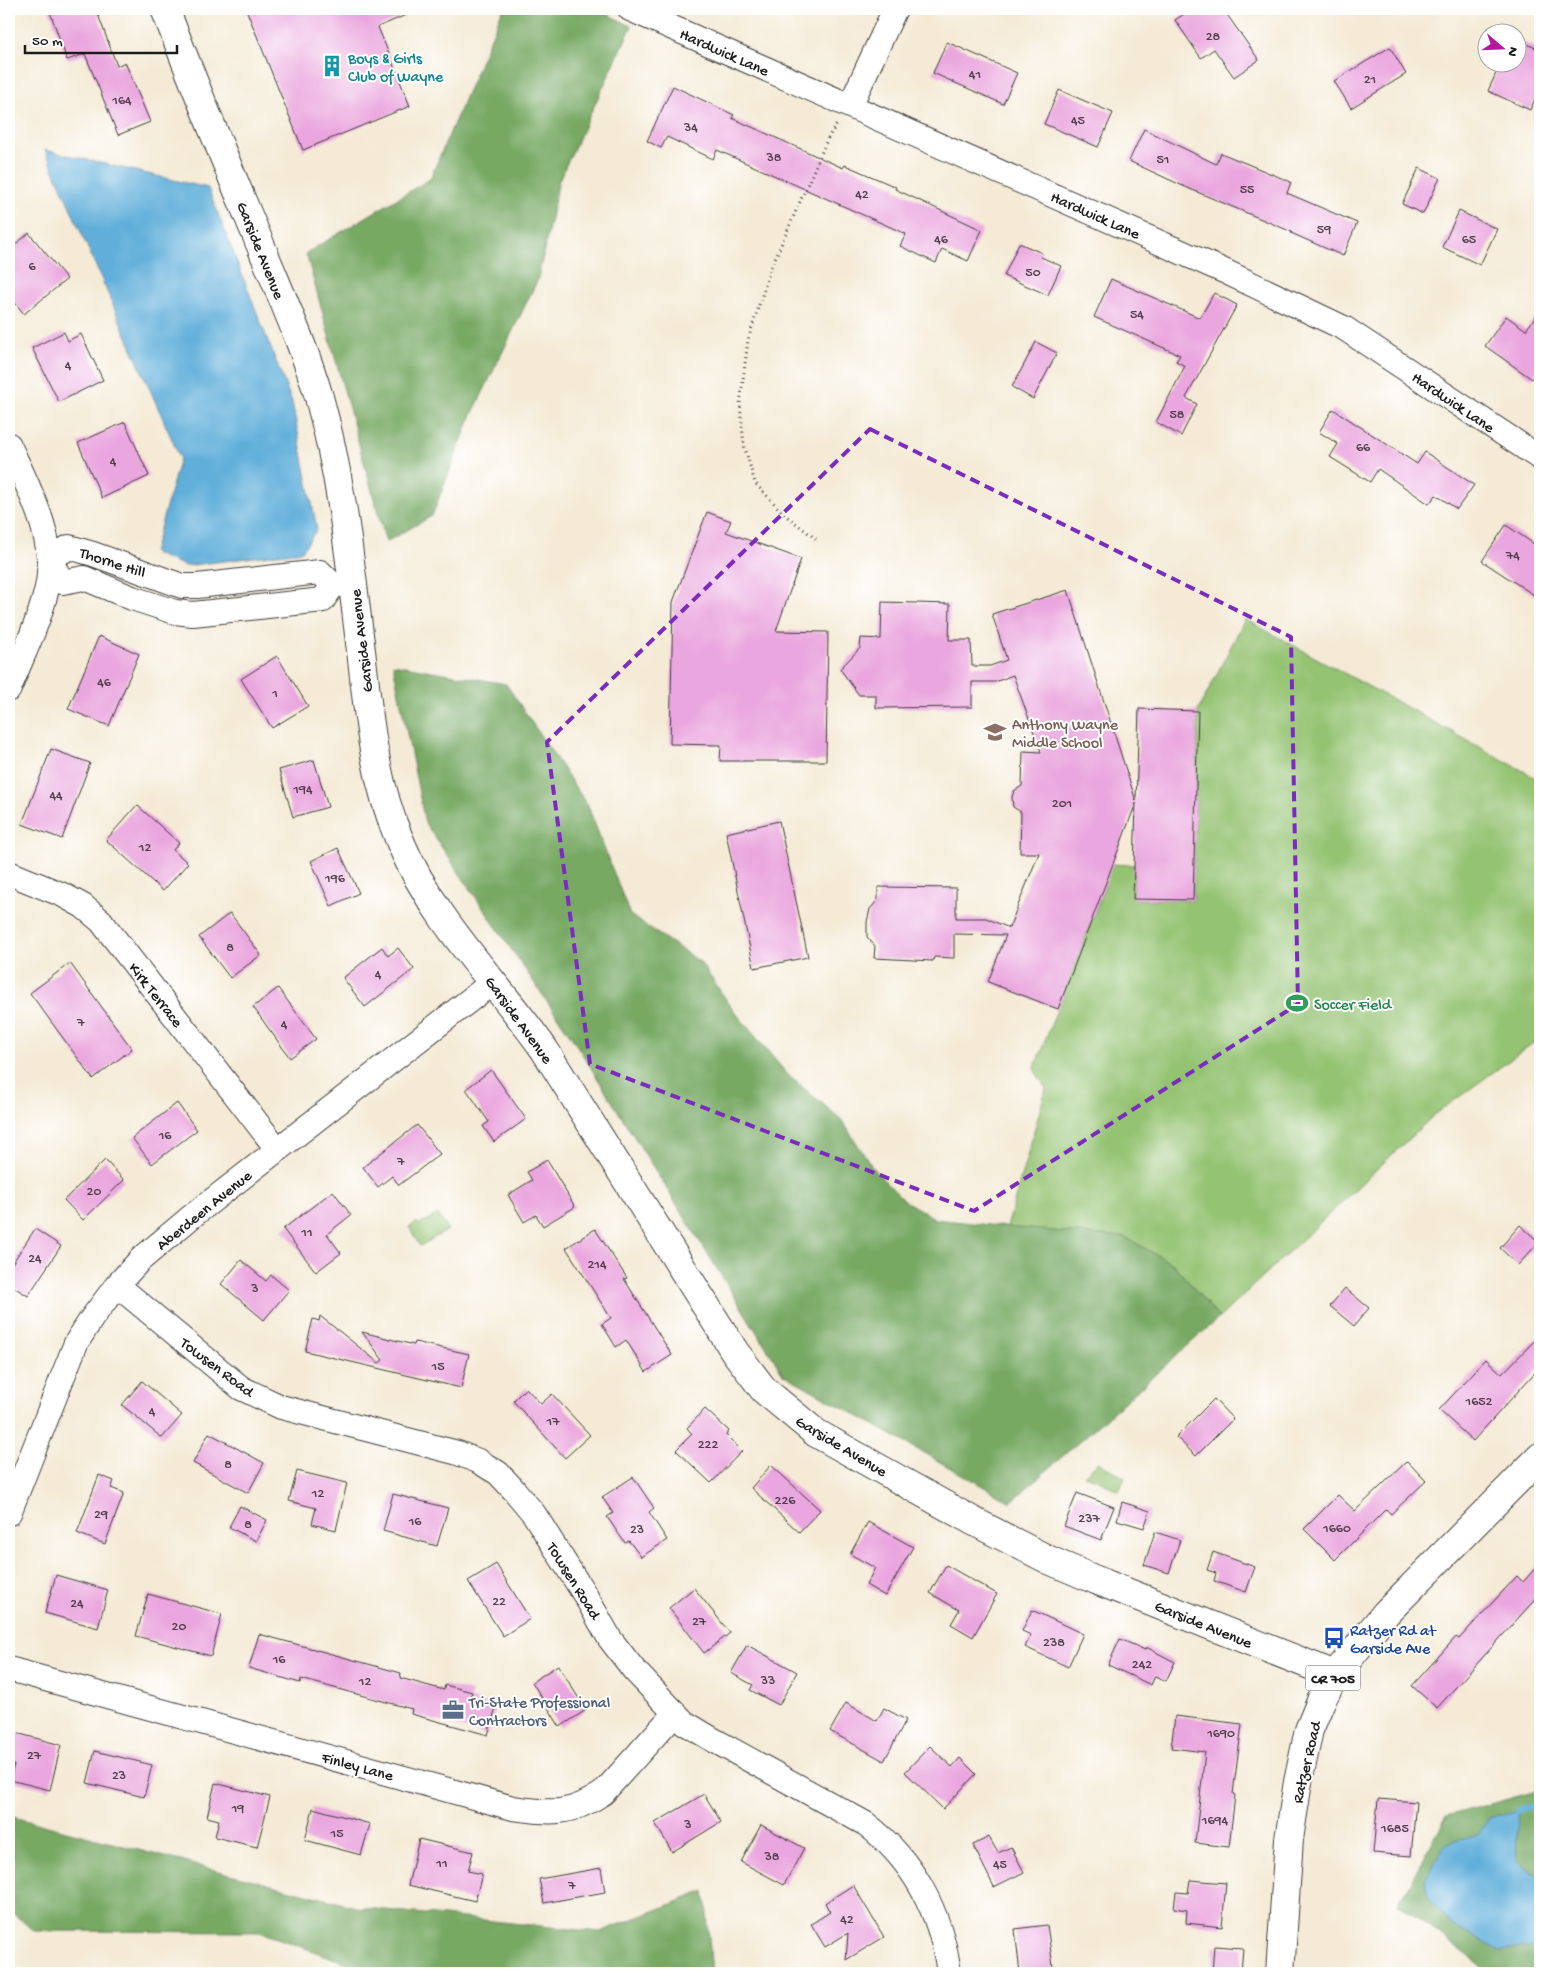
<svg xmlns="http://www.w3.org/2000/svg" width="1549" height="1982" font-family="'Gochi Hand',sans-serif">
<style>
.green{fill:#94c372;stroke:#587047}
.forest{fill:#77a964;stroke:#4a6240}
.water{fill:#61afda;stroke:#3e667b}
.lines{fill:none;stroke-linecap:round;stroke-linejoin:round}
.stream{stroke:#61afda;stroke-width:6}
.building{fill:#eaa6de}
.street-casing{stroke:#3c3b38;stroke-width:26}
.secondary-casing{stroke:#3c3b38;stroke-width:30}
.primary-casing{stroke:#3c3b38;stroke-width:30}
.path{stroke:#3c3b38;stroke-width:3;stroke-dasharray:1 4;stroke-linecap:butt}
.street{stroke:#fff;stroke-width:24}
.secondary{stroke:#fff;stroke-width:28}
.primary{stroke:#fff;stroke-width:28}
.marked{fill:none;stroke:#7b2cbf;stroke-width:4;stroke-dasharray:10 6;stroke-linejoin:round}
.labels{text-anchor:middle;stroke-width:4;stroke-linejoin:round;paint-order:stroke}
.number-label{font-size:14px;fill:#503e4c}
.shield{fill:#fff;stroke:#606060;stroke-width:1}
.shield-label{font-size:15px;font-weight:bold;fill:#1c1c1c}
.street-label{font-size:16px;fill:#1c1c1c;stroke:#fff}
.culture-label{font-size:16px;fill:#0d838f;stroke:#fff;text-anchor:start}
.education-label{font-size:16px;fill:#785e54;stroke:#fff;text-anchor:start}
.leisure-label{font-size:16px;fill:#27864d;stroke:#fff;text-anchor:start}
.transit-label{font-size:16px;fill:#164399;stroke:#fff;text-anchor:start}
.service-label{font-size:16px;fill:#4e5e75;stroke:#fff;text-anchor:start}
</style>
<rect width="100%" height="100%" fill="#fff"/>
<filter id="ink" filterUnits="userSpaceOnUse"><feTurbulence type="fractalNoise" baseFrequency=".02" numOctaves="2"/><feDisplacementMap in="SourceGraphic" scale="10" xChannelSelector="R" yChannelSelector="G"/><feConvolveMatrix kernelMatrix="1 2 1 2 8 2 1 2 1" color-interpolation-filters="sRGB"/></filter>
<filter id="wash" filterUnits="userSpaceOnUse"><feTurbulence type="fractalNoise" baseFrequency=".0096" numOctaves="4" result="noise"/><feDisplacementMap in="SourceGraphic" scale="20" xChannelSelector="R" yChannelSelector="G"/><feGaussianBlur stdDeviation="1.12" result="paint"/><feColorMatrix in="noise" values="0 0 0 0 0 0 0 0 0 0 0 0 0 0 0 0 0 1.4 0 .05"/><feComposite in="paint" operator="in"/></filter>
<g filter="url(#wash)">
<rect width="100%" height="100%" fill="#f4ead5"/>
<path class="green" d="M1245 619 1540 780V1038L1433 1116 1219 1318 1173 1264 1007 1227 1046 1089 1034 1069 1105 886V864L1134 865 1133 899 1193 900 1198 711Z
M438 1214 448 1230 420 1246 409 1227 417 1222 419 1225Z
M1098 1462 1125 1478 1119 1491 1097 1479 1084 1475Z"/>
<path class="forest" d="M503 9H596L632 26 559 180 538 279 469 421 432 516 386 542 306 253 430 179Z
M393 664 506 684 588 806 630 915 700 962 735 1012 787 1074 841 1119 875 1171 905 1201 936 1219 1007 1227 1125 1237 1173 1264 1219 1318 1011 1502 783 1374 574 1041 425 823Z
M1540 1790V1973H1490L1398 1903 1447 1816Z
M9 1816 356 1907 600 1932 705 1891 712 1973H374L260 1932 34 1931 9 1910Z"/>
<path class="water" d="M45 150 208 188 292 402 317 529 302 551 185 566 153 553 180 458Z
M1518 1810 1516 1862 1540 1877V1941L1534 1947 1499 1951 1451 1925 1428 1898 1426 1878 1445 1844 1478 1835 1489 1818Z"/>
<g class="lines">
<path class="stream" d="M1518 1810 1540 1807"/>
</g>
<g id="blocks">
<path class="building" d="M49 9H96L117 66 125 62 150 122 118 135 85 54 67 60Z
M246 9H420L378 27 410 106 303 150Z
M1192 9H1223L1259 60 1234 77 1214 49 1201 58 1175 20Z
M1516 39 1540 50V88L1530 110 1488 91 1501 62H1516Z
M947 42 1017 73 1003 104 933 73Z
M1390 47 1406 74 1351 108 1334 81Z
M673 86 734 115 732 118 843 168 845 165 896 187 895 189 982 230 968 261 942 249 936 263 900 246 906 234 717 150 713 159 667 137 661 148 647 141Z
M1059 90 1113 113 1098 147 1044 124Z
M1144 129 1216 164 1221 153 1291 182 1287 193 1357 223 1343 256 1291 233 1292 232 1183 186 1129 161Z
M1419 168 1440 178 1423 214 1402 204Z
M1459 211 1497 229 1480 265 1442 247Z
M29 233 67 279 24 314 9 295V250Z
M1019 243 1042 253 1041 257 1061 266 1048 295 1004 276Z
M1111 279 1200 318 1214 293 1237 305 1186 398 1197 404 1181 436 1156 422 1185 366 1176 361 1180 355 1094 317Z
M1540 310V368L1532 379 1485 346 1506 316 1526 330Z
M64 332 68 341 81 334 103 380 59 402 32 348Z
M1036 342 1057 353 1033 399 1012 387Z
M1333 409 1417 464 1425 452 1474 485 1457 509 1436 495 1429 504 1378 469 1370 482 1330 457 1338 444 1319 432Z
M125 422 149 476 102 498 78 443Z
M707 512 731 521 726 532 801 559 776 631 828 632 826 761H720L721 745 670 744 673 602Z
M1506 525 1540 548V599L1482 561Z
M1068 590 1136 801 1139 709 1198 711 1193 900 1133 899 1136 803 1058 1009 988 982 1006 935 954 934V958L934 957 933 961 874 958 875 946 867 937V922L870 909 878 900V887L956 888V918H986L1009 928 1039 853H1020L1021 812 1013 807 1012 797 1014 791 1022 786 1023 751 1041 752 1013 675 995 682H972V707L876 708V695H859L840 669 860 648 861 638 881 639 882 602 950 604 949 640H971L972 666H990L1007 660 992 614Z
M99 636 139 654 109 726 68 709Z
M277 656 308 706 272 728 241 679Z
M51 749 90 763 62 839 22 824Z
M314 760 328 807 293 817 279 770Z
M137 805 179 843 173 850 188 863 163 891 106 840Z
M779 821 808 957 754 968 726 833Z
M338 848 359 893 331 906 311 861Z
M230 913 261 955 230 978 199 937Z
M382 947 388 956 398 948 414 969 365 1007 343 978Z
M70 963 132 1049 93 1079 30 993Z
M278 988 316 1039 290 1058 253 1007Z
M491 1070 526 1119 494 1142 483 1126 489 1122 466 1089Z
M177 1103 197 1130 152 1164 132 1138Z
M417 1125 440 1154 399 1185 392 1176 378 1187 363 1167Z
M105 1160 124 1180 83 1220 64 1200Z
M547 1160 575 1207 543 1226 536 1215 524 1222 508 1195 532 1180 527 1172Z
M333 1191 351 1215 327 1234 341 1253 316 1272 283 1229Z
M1520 1225 1539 1242 1518 1265 1500 1248Z
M35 1229 61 1246 28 1296 9 1284V1268Z
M595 1229 627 1278 624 1279 672 1355 646 1372 626 1340 616 1347 602 1324 611 1318 566 1248Z
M241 1260 266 1281 271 1275 289 1290 264 1320 221 1284Z
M1345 1288 1369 1308 1354 1326 1330 1306Z
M320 1316 379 1363 383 1360 362 1332 414 1345 415 1342 469 1354 461 1388 305 1351 313 1319 319 1321Z
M1540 1335V1367L1473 1441 1439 1410 1486 1359 1502 1374Z
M142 1381 182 1415 162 1438 122 1405Z
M526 1388 541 1404 552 1394 590 1435 565 1458 513 1401Z
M1214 1399 1233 1419 1196 1456 1176 1437Z
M705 1409 729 1431 726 1435 742 1451 711 1483 676 1450 692 1434 687 1428Z
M209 1433 264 1463 248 1493 193 1463Z
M1407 1461 1426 1481 1391 1514 1386 1509 1335 1560 1304 1529 1338 1495 1355 1511Z
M771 1465 820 1510 799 1532 751 1488Z
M297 1471 347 1483 336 1530 312 1524 316 1508 289 1501Z
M99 1475 114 1481 111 1488 124 1493 105 1544 77 1533Z
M633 1477 654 1508 649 1512 667 1540 641 1557 629 1541 625 1543 607 1517 613 1513 602 1497Z
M1077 1493 1114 1507 1101 1540 1064 1526Z
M393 1494 448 1508 437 1546 383 1531Z
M1122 1502 1150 1511 1144 1528 1117 1520Z
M240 1506 267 1520 256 1541 229 1527Z
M868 1522 913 1547 885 1596 866 1585 875 1568 850 1554Z
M1155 1532 1180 1540 1169 1573 1144 1565Z
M1213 1552 1255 1567 1246 1592 1214 1581 1216 1573 1207 1570Z
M1540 1563V1594L1437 1708 1412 1686 1456 1637 1459 1639 1517 1576 1523 1582Z
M496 1564 530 1619 503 1636 468 1581Z
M946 1565 997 1594 973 1637 951 1624 959 1610 930 1593Z
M56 1575 108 1590 98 1628 45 1613Z
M694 1588 730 1633 704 1653 669 1608Z
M148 1594 222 1614 211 1656 136 1636Z
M1032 1610 1083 1634 1068 1667 1025 1647 1031 1635 1022 1631Z
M259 1634 401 1673 400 1678 444 1690 445 1685 472 1692 470 1699 496 1707 488 1735 411 1714 412 1709 301 1679 300 1683 249 1668Z
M1120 1639 1145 1650 1146 1647 1175 1662 1166 1681 1155 1676 1151 1685 1108 1665Z
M747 1645 797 1672 779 1705 750 1690 753 1685 731 1673Z
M558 1665 586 1710 560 1727 532 1682Z
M846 1703 877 1721 884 1708 906 1720 884 1761 830 1731Z
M1175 1716 1242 1724 1233 1794 1235 1795 1229 1847 1195 1843 1205 1752 1171 1748Z
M9 1731 61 1745 50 1790 10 1780 14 1765 9 1764Z
M930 1746 952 1767 960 1758 976 1774 943 1809 905 1772Z
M95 1751 152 1765 144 1797 87 1783Z
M215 1783 270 1797 257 1847 215 1837 219 1820 207 1817Z
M704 1794 721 1822 672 1852 655 1823Z
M1378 1799 1416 1802 1411 1856 1373 1853Z
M313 1808 370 1824 361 1855 305 1840Z
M761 1825 804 1848 784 1885 741 1862Z
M989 1837 998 1853 1011 1847 1024 1872 994 1887 973 1845Z
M419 1839 473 1852 468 1871 482 1874 475 1901 408 1885Z
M601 1868 605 1892 544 1903 539 1879Z
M1190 1880 1226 1883 1222 1927 1186 1923 1187 1910 1174 1908 1176 1892 1188 1893Z
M853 1885 884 1937 846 1960 848 1933 825 1947 811 1924 830 1912 825 1903Z
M1047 1925 1054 1973H1020L1015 1929Z
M1214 1946 1243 1948 1241 1973H1212Z"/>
</g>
</g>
<g filter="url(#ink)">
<use href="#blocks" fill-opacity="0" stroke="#3c3b38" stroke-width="1"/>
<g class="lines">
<g class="street-casing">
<path id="street" d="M630 9 1224 271 1344 328 1540 458
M850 106 895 9
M9 445C28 487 58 541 47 588 39 623 22 656 9 689
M333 585 320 572 197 586H182L93 554 69 547 49 560 63 582 84 578 132 598 175 612 193 614 323 600 333 585 353 583
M9 873 63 895 83 906 101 921 278 1150
M117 1285 241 1388 281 1407 458 1453 478 1461 498 1473 514 1490 534 1514 585 1595 610 1639 634 1670 675 1713 685 1723 710 1738 866 1824C914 1861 941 1913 949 1973
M9 1513 76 1343 92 1318 117 1285 140 1260 191 1217 493 982
M9 1669 513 1808C551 1813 569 1816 603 1793L675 1713"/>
</g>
<g class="secondary-casing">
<path id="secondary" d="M165 9C195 86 226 163 258 239 279 291 303 343 319 397 343 483 351 571 362 659 369 721 375 783 400 841 432 919 496 981 544 1049L735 1352 764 1390 816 1433 973 1521 1049 1560 1096 1580 1335 1675"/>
</g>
<g class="primary-casing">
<path id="primary" d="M1280 1973 1289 1839 1298 1782 1309 1730 1321 1701 1335 1675 1386 1613 1540 1457"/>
</g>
<path class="path" d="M816 539 784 514 755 483 744 445 740 404 748 340 770 270 828 138 837 124"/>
<use href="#street" class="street"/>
<use href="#secondary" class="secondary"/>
<use href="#primary" class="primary"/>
</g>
</g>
<path class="marked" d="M870 429 1291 637 1298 1004 974 1211 590 1064 547 742Z"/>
<defs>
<g id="building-bare" transform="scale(1.725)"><path d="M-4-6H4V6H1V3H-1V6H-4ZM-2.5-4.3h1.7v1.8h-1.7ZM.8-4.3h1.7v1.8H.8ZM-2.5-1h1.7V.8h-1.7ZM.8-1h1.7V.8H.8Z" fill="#0f9aa8" stroke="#fff" stroke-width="2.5" paint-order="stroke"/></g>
<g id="school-bare" transform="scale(1.725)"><path d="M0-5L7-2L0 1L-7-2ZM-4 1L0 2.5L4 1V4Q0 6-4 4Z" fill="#8d6e63" stroke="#fff" stroke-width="2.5" paint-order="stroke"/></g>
<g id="stadium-bare" transform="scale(1.725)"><path d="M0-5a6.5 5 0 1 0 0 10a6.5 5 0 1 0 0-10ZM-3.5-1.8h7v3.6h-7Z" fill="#2e9e5b" stroke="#fff" stroke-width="2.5" paint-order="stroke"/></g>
<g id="bus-bare" transform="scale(1.725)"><path d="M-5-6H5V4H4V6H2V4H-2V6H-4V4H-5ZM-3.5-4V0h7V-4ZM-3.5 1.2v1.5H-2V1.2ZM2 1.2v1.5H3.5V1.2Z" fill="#1a4fb4" stroke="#fff" stroke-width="2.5" paint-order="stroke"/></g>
<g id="office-bare" transform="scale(1.725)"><path d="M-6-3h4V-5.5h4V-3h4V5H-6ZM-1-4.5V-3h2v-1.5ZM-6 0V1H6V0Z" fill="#5c6f8a" stroke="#fff" stroke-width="2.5" paint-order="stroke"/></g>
</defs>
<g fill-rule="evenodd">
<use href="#building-bare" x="332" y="66"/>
<use href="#school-bare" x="995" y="732"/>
<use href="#stadium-bare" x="1297" y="1003"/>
<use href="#bus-bare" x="1334" y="1638"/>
<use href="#office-bare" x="453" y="1710"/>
</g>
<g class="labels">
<g class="number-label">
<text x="1213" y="40">28</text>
<text x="975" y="78">41</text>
<text x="1370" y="83">21</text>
<text x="122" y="104">164</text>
<text x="1078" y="124">45</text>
<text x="691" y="131">34</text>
<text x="774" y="161">38</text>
<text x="1163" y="163">51</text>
<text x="1247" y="193">55</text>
<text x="862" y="198">42</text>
<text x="1324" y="233">59</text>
<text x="941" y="243">46</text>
<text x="1469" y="243">65</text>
<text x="32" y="270">6</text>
<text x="1033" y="276">50</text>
<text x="1137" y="318">54</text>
<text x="68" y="369">4</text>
<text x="1177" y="418">58</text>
<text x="1363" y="451">66</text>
<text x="113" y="465">4</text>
<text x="1513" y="559">74</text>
<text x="104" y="686">46</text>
<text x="275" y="697">1</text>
<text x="303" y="793">194</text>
<text x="56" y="799">44</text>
<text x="1062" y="807">201</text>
<text x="145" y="851">12</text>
<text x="335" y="882">196</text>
<text x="230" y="951">8</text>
<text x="378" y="978">4</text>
<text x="81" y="1026">7</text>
<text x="284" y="1028">4</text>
<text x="165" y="1139">16</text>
<text x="401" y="1165">7</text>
<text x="94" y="1195">20</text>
<text x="307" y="1236">11</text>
<text x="35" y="1262">24</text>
<text x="597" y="1268">214</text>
<text x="255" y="1292">3</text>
<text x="438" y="1370">15</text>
<text x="1479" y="1405">1652</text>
<text x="152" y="1415">4</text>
<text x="553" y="1425">17</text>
<text x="708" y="1448">222</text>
<text x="228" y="1468">8</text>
<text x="318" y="1497">12</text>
<text x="785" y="1504">226</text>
<text x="101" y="1518">29</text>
<text x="1089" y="1522">237</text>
<text x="415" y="1525">16</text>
<text x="248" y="1528">8</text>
<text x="1337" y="1532">1660</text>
<text x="637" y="1533">23</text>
<text x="499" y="1605">22</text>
<text x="77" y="1607">24</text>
<text x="699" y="1625">27</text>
<text x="179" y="1630">20</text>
<text x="1054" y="1646">238</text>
<text x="279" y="1663">16</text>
<text x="1142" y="1668">242</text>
<text x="768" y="1684">33</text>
<text x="365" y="1685">12</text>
<text x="1221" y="1737">1690</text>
<text x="34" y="1759">27</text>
<text x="119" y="1779">23</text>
<text x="238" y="1812">19</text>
<text x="1215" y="1824">1694</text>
<text x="688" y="1828">3</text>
<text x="1395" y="1832">1685</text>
<text x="337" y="1837">15</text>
<text x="772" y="1860">38</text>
<text x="442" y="1867">11</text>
<text x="1000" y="1868">45</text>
<text x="572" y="1889">7</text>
<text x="847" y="1923">42</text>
</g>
<rect class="shield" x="1305.5" y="1665.5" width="55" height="25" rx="4"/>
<g class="shield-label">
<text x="1333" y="1683">CR 705</text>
</g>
<g class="street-label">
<text transform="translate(725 51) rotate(24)" y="6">Hardwick Lane</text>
<text transform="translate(1096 214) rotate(24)" y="6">Hardwick Lane</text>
<text transform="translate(262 250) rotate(68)" y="6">Garside Avenue</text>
<text transform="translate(1454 401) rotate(34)" y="6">Hardwick Lane</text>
<text transform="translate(113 561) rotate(18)" y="6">Thorne Hill</text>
<text transform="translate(360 641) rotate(-97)" y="6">Garside Avenue</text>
<text transform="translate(157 994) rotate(52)" y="6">Kirk Terrace</text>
<text transform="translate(520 1019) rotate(54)" y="6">Garside Avenue</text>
<text transform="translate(203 1209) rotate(-39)" y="6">Aberdeen Avenue</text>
<text transform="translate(218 1366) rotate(37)" y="6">Towsen Road</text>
<text transform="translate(842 1445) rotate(31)" y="6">Garside Avenue</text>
<text transform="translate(575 1580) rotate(58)" y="6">Towsen Road</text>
<text transform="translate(1204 1623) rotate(22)" y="6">Garside Avenue</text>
<text transform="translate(1305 1762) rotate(-77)" y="6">Ratzer Road</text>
<text transform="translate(358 1765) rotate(15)" y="6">Finley Lane</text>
</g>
<g class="culture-label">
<text x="348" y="63">Boys &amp; Girls<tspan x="348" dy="18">Club of Wayne</tspan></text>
</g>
<g class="education-label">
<text x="1012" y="729">Anthony Wayne<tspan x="1012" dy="18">Middle School</tspan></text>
</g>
<g class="leisure-label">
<text x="1314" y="1009">Soccer Field</text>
</g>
<g class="transit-label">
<text x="1350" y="1635">Ratzer Rd at<tspan x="1350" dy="18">Garside Ave</tspan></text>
</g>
<g class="service-label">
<text x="469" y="1707">Tri-State Professional<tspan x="469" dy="18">Contractors</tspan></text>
</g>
</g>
<rect width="1549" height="1982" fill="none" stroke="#fff" stroke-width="30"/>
<g transform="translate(1502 48) rotate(109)"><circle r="24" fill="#ffffff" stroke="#a4a4a4"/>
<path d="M0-4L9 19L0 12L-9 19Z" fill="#b5179e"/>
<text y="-8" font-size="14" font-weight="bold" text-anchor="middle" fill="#1c1c1c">N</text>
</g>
<path d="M25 45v8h152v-8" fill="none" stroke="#1c1c1c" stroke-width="2.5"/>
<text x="32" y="45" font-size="15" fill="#1c1c1c" stroke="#ffffff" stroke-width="4" paint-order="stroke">50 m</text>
</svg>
